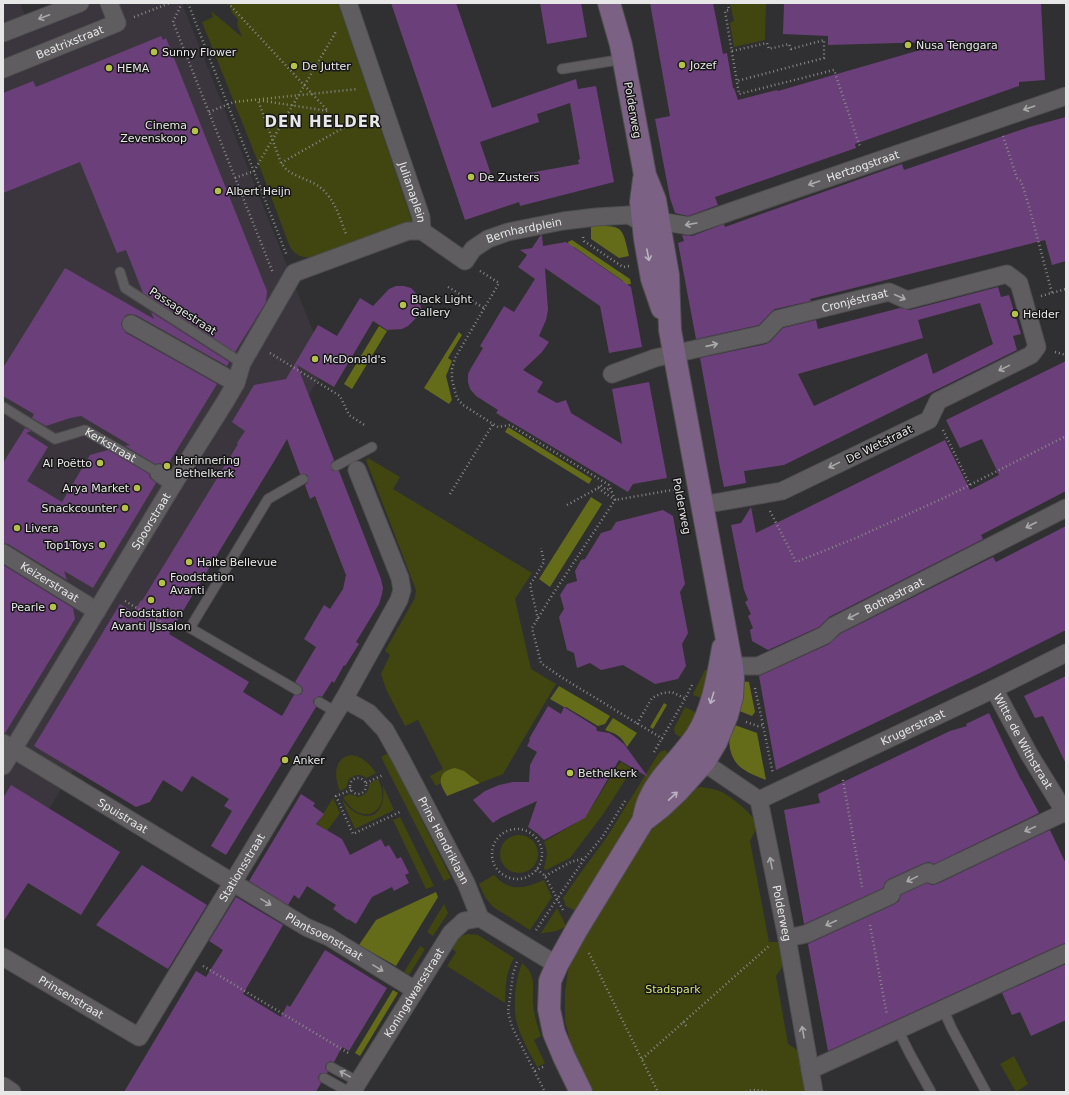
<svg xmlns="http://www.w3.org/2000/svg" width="1069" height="1095" font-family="'DejaVu Sans',sans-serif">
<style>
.built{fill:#3b363d}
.green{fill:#414611}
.forest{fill:#656c19}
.building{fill:#6b407a;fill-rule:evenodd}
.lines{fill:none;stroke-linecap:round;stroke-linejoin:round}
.lane-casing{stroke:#4e4d4f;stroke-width:11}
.street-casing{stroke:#4e4d4f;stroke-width:19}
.secondary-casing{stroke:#4e4d4f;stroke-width:24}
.path{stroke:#89898a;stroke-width:2.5;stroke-dasharray:1 3;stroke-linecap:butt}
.lane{stroke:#5f5d5f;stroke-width:9}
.street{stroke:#5f5d5f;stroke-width:17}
.secondary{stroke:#7b6183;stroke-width:22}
.oneway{stroke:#aaa9aa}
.oneway2{stroke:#bcb1c0}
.poi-dot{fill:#b6c149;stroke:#181718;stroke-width:1.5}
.labels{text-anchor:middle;stroke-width:3;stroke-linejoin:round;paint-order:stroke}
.street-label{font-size:11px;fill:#e7e7e8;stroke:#181718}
.poi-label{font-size:11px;fill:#e7e7e8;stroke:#181718;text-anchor:start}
.park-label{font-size:11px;fill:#d5e176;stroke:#181718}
.district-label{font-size:15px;font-weight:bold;letter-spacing:1px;fill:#e7e7e8;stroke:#181718}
</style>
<rect width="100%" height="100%" fill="#302f31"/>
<path class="built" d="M3 3H20L26 18 63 3H182L327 366 3 882Z"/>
<path class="green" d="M229 3H338L412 221 311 257C302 258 295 255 290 247L258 162 202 22 213 17 211 11 242 37 237 24 238 19 232 13Z
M730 3H766L765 40 734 47 730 23 734 21Z
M368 458 400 477 393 489 532 573 515 599 531 669 556 684 503 774 480 783C471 775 462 767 449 769L441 778V783L436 786 430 776 443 769 418 720 405 726 386 689 381 674 390 655 385 651 415 598 416 590 366 460Z
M705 670H711L704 699 693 695V694Z
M685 707 699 714 686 740 675 734 674 728Z
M665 750 667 752V756L665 764 630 819 576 911 566 906 563 898 584 868 605 840 659 753 662 751Z
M388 753 451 878 444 881 381 757Z
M352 755C363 757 370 764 376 773L366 778C360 773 355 775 349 779L346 788 340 791C334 778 333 757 352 755Z
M621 762 632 769 604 813 570 858 546 870 544 869C546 856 549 855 544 842L576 823 573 817 586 808 590 810 610 778 608 772 616 768Z
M378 779C394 811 362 830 343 797L350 794 358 797C366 795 369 792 369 784Z
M383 786 394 810 355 829 341 798C359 825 387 822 383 786Z
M700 787C708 788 715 789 722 792 731 797 757 816 756 826 756 831 752 837 750 841L769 942H778L783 966 776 976 788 1044 799 1051 806 1092H593L572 1048 565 1021V992L568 971 571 961 588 930 647 836 660 819 690 790Z
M333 798 340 813 327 831 317 824Z
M400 817 434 886 426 889 393 820Z
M500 854a19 19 0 1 1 38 0a19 19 0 1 1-38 0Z
M494 875C510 893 525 888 544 880L552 897 530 930 493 907 485 897 479 884Z
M444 904 448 913 433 936 427 932Z
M557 908 566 926C559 931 549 933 541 933Z
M469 934 478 935 514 958C505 974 506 985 505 1003L447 966 456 952 450 947C455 940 460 935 469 934Z
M420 946 425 949 409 975 404 972Z
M522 963C537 975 532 986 533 1003 534 1015 537 1026 541 1036L534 1040 545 1063 537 1067C531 1055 522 1040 518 1027 512 1010 515 980 522 963Z
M1014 1056 1028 1084 1016 1092 1000 1064Z"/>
<path class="forest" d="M591 226C623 226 622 225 629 256L619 258 591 239Z
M572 240 630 279 631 284 624 285 623 281 574 247 569 248 568 242Z
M379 326 387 331 352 389 344 384Z
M459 332 462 335 448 358 452 361 446 376 452 400 449 404 424 388Z
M508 427 592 479 589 484 505 432Z
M591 497 602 504 550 587 539 579Z
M741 681 749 682 755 712 752 716 737 710Z
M559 686 610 716 605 724 598 726 566 707H564L550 699Z
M664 703 667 705 653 729 650 727Z
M613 718 637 733 627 747C621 736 617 734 605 730Z
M732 724 757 733 766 780C758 777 750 774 743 769 728 759 727 739 732 724Z
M455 768 464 771 480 783 447 796C445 792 442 788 441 784 439 774 447 769 455 768Z
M436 892 438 897 396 966 359 945 376 920Z
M393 990 398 993 360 1056 355 1053Z"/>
<path class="building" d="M391 3H456L492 108 576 79 578 89 596 86 614 182 520 206 519 202 465 220ZM570 103 580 159 578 160 579 164 518 175 494 183 480 142 539 122 537 114Z
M540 3H581L587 37 547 44Z
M650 3H713L723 54 727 53 733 88H734L738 100 777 90 778 91 934 46 933 42 828 45V36L783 34 784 3H1041L1045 80 1019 82V86L855 144 856 148 715 197 718 205 688 216 675 213 670 198 655 119 670 116Z
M161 36 163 40 166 38 267 291 266 302 235 352 143 293 126 250 117 253 80 162 3 193V93L33 81 36 87Z
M1066 117V261L1052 265 1045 240 810 299 811 301 775 309 771 312 759 325 696 339 678 243 684 241 682 235 692 236 724 224 725 227 902 164 904 170 1029 127Z
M542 235 543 246 566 242 631 287 642 347 609 353 600 306 545 268 548 310 546 320 539 336 549 342 542 352 523 370 543 382 537 392 557 403 566 400 571 413 622 444 612 389 649 382 667 478 633 484 628 492 496 413 498 410 476 396 470 389 468 382V374L471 368 483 348 480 346 504 306 514 312 535 279 518 267 527 255 520 250 532 248 540 236Z
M65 268 154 319 151 312 229 362 227 366 136 315 130 314 126 315 123 319 121 324 123 329 126 333 217 384 167 466 160 463 155 464 125 446 130 445 81 416 70 418 46 426 32 418 34 414 3 396V368Z
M396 286H404L411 288 417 294 420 300 421 308 418 316 408 326 402 329 387 330 373 321 334 387 297 365 334 460 331 463V468L333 471H339L381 579 383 588 382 594 379 604 356 642 359 644 345 666 344 665 334 683 332 681 322 697 319 696 314 699 313 702 316 707 226 855 211 846 232 811 224 806 229 799 192 776 182 792 163 780 150 802 136 807 34 746 120 604 134 612 141 600 142 601 238 444 237 443 245 431 232 422 254 385 286 379 318 325 337 336 360 298 373 306 389 289ZM287 439 300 474H306L308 476V482L305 485 310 499 315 496 346 575 343 589 330 609 324 605 304 639 316 647 295 682 302 687 303 690 302 693 300 695H294L282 716 243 692 249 682 169 634 276 458Z
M998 287 1001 297 1009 295 1021 334 1013 336 1017 350 784 465 744 471 746 483 724 487 720 468 700 358 766 344 771 341 783 328 816 320 818 329 900 308 910 310ZM980 303 993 344 933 374 927 353 814 406 798 374 923 338 918 320Z
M1066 361V491L981 535 983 539 829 617 819 627 768 650 752 641 750 630 753 628 748 616 751 614 745 602 748 600 744 590 731 525 741 523 751 507 756 533 945 440 970 490 999 475 982 439 960 448 946 420Z
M25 428 31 431 26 433 48 447 27 481 62 502 90 455 108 450 149 474 150 478 156 483 93 588 64 571 67 580 8 544 3 543V463Z
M663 510 673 516 685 584 680 592 688 633 682 644 686 666 678 679 655 684 623 665 601 670 590 663 577 668 574 653 567 650 559 617 564 609 560 595 567 584 577 581 575 571 581 560 585 559 601 533 611 530 616 522Z
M1066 526V630L982 672 776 770 759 676 829 644 840 634 993 557 996 562Z
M3 565 73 608 75 619 5 733H3Z
M1066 676V764L1043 716 1035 718 1024 696Z
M548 706 561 714 564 707 596 727 597 731 609 733 614 736 624 744 648 777 619 760 585 818 544 840 538 834 528 827 537 801 500 818 493 823 473 800 485 791 499 785 513 782H529L530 765 537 752 527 746 530 740 529 739Z
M989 713 1021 780V779L1039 813 934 864 929 862 924 863 889 879 885 882 883 888 804 924 784 810 820 803 818 794 950 731 967 726 966 724Z
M11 785 120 852 81 915 28 883 3 922V798Z
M301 794 315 803 313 806 324 814 316 824 342 839 350 855 381 839 385 847 389 845 397 859 401 857 409 873 405 875 409 883 394 891 392 887 372 897 356 924 348 919V920L333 909 336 905 307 886 299 899 294 895 288 905 249 881Z
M1050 830 1066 864V943L1062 944 828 1051 808 944 895 904 899 901 901 895 927 883 932 885 937 884Z
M142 865 207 905 168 969 96 925Z
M236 897 283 925 243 994 281 1017 287 1005 290 1007 325 950 387 988 349 1051 342 1047 334 1062 330 1061 326 1064 325 1068 328 1072 327 1073H321L319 1075 318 1078 321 1083 316 1092H124L196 971 206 977 223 950 209 941Z
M1066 964V1020L1031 1036 1020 1012 1012 1015 1002 993Z"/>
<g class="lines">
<g class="lane-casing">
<g id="lane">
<path d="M562 69 624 59"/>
<path d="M120 272 125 288 242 363"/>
<path id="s1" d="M3 407 55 439 85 430 159 473"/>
<path d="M336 466 372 447"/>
<path d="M297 690 190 628 268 499 303 479"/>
<path d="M319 702 336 712"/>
<path d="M943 1009 952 1029 986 1092"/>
<path d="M898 1030 910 1054 931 1092"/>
<path d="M331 1067 359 1082"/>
<path d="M324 1078 349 1092"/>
</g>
</g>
<g class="street-casing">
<g id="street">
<path id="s2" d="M348 3 421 217 422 231"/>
<path d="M3 33 80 3"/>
<path id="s3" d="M3 69 117 23 109 3"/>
<path id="s4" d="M422 231 465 261 473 249 488 239 508 232 563 221 596 217 629 215 643 223 659 221 689 226 1066 96"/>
<path d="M131 324 236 383"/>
<path id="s5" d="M612 374 655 358 764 334 778 319 889 292 907 300 1007 274 1019 283 1037 347 1031 355 938 401 929 420 782 491 702 505"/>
<path d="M159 473 174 483"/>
<path id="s6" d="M3 553 97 611"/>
<path id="s7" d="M721 666H758L825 635 834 626 1066 508"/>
<path id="s8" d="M994 689 1029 754 1066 814"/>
<path id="s9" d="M344 699 369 713 385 730 400 757 466 883 480 918 557 965"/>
<path id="s10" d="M3 743 306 927 329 937 415 990"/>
<path id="s11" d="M694 756 759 800 787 938 814 1092"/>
<path id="s12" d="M3 766 174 483 225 402 236 383 242 363 294 273 408 231H422"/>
<path id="s13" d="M759 800 994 689 1066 653"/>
<path d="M787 938 806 934 891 895 893 888 928 872 933 875 1065 812"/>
<path id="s14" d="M3 957 139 1037 344 699 399 600 402 590 400 578 357 470"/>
<path d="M810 1070 1066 953"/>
<path d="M3 1086 12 1092"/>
<path id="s15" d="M352 1092 451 933 464 921 480 918"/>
</g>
</g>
<g class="secondary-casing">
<path id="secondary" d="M644 179 641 202 645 239 652 279 662 308
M643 821C645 814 646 805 650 798 661 774 683 757 697 735 713 709 718 676 723 648
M581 1092 564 1057 554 1033 549 1009 550 981 557 965 577 929 643 821 661 807 678 791 704 762 716 742 727 715 732 697 733 678 732 667 670 330 668 275 655 200 645 175 621 45 609 3"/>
</g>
<path class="path" d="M182 3 173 22 273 273
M188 3 287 256
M228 3 328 111 258 100 281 163C283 165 285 168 287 170 295 176 306 179 315 184 334 195 339 216 346 234
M728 3 729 10 725 11 739 94 834 70 860 147
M134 17 170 3
M732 51 767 43 769 49 789 44 791 49 824 40V58L737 81
M209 112 234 102 358 89
M1003 136 1017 178 1021 181 1029 206 1052 293
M281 163 366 115
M235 178 254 171 337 30
M583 237 584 241 623 267 629 266
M480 271 499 283 455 358 452 369V380L457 398 463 405 493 424 498 427 510 425 609 485 615 500 678 489
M448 287 484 308
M1041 296 1066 289
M1055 352 1066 355
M270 353 340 396 349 415 366 426
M943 430 970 485
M598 488 615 500 549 600 532 628 541 663 561 677 663 739
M450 494 493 424
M567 505 598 488 600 485 607 490 611 488
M770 511 796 562 856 538 948 496 1066 436
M125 601 176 631
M538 619 530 585 544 562 541 548
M755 688 763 725
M746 722 758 726 763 725 773 774
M637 724 652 698 662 693 672 692 686 699
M654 752 685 699 693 683
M350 786a8 8 0 1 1 16 0a8 8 0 1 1-16 0Z
M843 780 862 887
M366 783 383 775
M351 790 336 796 353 834 402 811
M492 854a25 25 0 1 1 50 0a25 25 0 1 1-50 0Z
M537 869 545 876 563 910
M545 876 571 862 585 858
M870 925 887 1015
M536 930 585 858 603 836 625 801
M589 953 658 1092
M517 962 513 974 508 1012 512 1027 545 1092
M203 966 350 1054
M683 1022 688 1028
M642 1059 770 945
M535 1071 545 1066
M746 1092C754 1089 759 1090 767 1092"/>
<use href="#lane" class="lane"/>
<use href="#street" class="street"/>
<use href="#secondary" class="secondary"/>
</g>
<defs><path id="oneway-shaft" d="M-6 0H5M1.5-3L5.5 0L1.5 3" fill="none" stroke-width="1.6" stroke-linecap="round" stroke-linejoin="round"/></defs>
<g class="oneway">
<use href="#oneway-shaft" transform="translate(44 17) rotate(159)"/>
<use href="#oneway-shaft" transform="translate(1029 108) rotate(161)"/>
<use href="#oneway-shaft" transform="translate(814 183) rotate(161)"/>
<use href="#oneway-shaft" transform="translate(691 224) rotate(170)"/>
<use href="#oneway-shaft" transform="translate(900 297) rotate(24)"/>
<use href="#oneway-shaft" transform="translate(712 345) rotate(-13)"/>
<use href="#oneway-shaft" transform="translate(1004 368) rotate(154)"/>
<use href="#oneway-shaft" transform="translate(834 465) rotate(154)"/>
<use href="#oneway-shaft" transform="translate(1031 525) rotate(153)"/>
<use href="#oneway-shaft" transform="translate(853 616) rotate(153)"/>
<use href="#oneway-shaft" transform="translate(1030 829) rotate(155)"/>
<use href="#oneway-shaft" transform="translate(771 863) rotate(-101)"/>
<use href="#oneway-shaft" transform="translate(912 879) rotate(154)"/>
<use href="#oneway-shaft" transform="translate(266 902) rotate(31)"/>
<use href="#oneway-shaft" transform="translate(831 923) rotate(155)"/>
<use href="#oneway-shaft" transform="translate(378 968) rotate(31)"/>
<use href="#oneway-shaft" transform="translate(803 1032) rotate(-100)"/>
<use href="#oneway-shaft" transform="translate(345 1074) rotate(-151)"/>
</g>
<g class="oneway2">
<use href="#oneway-shaft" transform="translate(648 255) rotate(79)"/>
<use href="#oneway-shaft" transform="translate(712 698) rotate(107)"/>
<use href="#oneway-shaft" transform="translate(673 796) rotate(-43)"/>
</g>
<g class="poi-dot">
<circle cx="908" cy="45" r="4"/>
<circle cx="154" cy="52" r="4"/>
<circle cx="682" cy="65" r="4"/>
<circle cx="294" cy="66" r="4"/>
<circle cx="109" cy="68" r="4"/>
<circle cx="195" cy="131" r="4"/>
<circle cx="471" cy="177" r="4"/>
<circle cx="218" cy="191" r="4"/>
<circle cx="403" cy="305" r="4"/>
<circle cx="1015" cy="314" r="4"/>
<circle cx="315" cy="359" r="4"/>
<circle cx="100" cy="463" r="4"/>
<circle cx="167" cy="466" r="4"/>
<circle cx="137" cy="488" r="4"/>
<circle cx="125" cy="508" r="4"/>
<circle cx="17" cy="528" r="4"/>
<circle cx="102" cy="545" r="4"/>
<circle cx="189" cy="562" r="4"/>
<circle cx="162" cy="583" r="4"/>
<circle cx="151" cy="600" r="4"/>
<circle cx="53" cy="607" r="4"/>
<circle cx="285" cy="760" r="4"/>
<circle cx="570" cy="773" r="4"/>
</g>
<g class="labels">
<g class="street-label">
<text dy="4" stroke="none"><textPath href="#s3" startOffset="72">Beatrixstraat</textPath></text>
<text transform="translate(633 110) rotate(80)" y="4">Polderweg</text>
<text dy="4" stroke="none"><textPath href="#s4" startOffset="475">Hertzogstraat</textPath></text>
<text dy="4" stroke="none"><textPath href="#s2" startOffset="200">Julianaplein</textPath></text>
<text dy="4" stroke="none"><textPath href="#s4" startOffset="122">Bernhardplein</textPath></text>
<text dy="4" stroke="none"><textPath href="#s5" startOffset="257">Cronjéstraat</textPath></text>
<text transform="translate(183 311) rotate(33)" y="4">Passagestraat</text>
<text transform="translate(879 444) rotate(-26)" y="4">De Wetstraat</text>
<text dy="4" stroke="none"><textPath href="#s1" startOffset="122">Kerkstraat</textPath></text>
<text transform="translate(682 506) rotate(79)" y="4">Polderweg</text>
<text dy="4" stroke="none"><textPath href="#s12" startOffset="286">Spoorstraat</textPath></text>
<text dy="4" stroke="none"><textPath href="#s6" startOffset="55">Keizerstraat</textPath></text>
<text dy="4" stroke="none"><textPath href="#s7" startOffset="191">Bothastraat</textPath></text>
<text dy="4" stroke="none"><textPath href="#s13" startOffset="170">Krugerstraat</textPath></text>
<text dy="4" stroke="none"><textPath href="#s8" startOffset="60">Witte de Withstraat</textPath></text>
<text dy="4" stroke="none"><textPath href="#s10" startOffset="140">Spuistraat</textPath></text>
<text dy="4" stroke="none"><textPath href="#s9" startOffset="177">Prins Hendriklaan</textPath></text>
<text dy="4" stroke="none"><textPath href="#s14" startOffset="356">Stationsstraat</textPath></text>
<text dy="4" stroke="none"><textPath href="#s11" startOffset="194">Polderweg</textPath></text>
<text dy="4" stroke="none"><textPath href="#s10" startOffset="375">Plantsoenstraat</textPath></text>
<text dy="4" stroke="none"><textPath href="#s15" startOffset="117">Koningdwarsstraat</textPath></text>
<text dy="4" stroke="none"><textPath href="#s14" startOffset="79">Prinsenstraat</textPath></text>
</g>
<g class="poi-label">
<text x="916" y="49">Nusa Tenggara</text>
<text x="162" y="56">Sunny Flower</text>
<text x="690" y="69">Jozef</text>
<text x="302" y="70">De Jutter</text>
<text x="117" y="72">HEMA</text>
<text x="187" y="129" text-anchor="end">Cinema<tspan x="187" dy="13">Zevenskoop</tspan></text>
<text x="479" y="181">De Zusters</text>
<text x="226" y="195">Albert Heijn</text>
<text x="411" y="303">Black Light<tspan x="411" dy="13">Gallery</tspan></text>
<text x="1023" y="318">Helder</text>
<text x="323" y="363">McDonald's</text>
<text x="175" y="464">Herinnering<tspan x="175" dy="13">Bethelkerk</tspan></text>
<text x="92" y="467" text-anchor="end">Al Poëtto</text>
<text x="129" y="492" text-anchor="end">Arya Market</text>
<text x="117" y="512" text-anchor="end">Snackcounter</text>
<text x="25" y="532">Livera</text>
<text x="94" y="549" text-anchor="end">Top1Toys</text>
<text x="197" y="566">Halte Bellevue</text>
<text x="170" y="581">Foodstation<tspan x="170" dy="13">Avanti</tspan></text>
<text x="45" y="611" text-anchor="end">Pearle</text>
<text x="151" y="617" text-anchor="middle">Foodstation<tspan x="151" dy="13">Avanti IJssalon</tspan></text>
<text x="293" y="764">Anker</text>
<text x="578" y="777">Bethelkerk</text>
</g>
<g class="park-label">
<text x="673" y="993">Stadspark</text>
</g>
<g class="district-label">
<text x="323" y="127">DEN HELDER</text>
</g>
</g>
<rect width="1069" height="1095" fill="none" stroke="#e7e7e8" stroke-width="8"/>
</svg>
